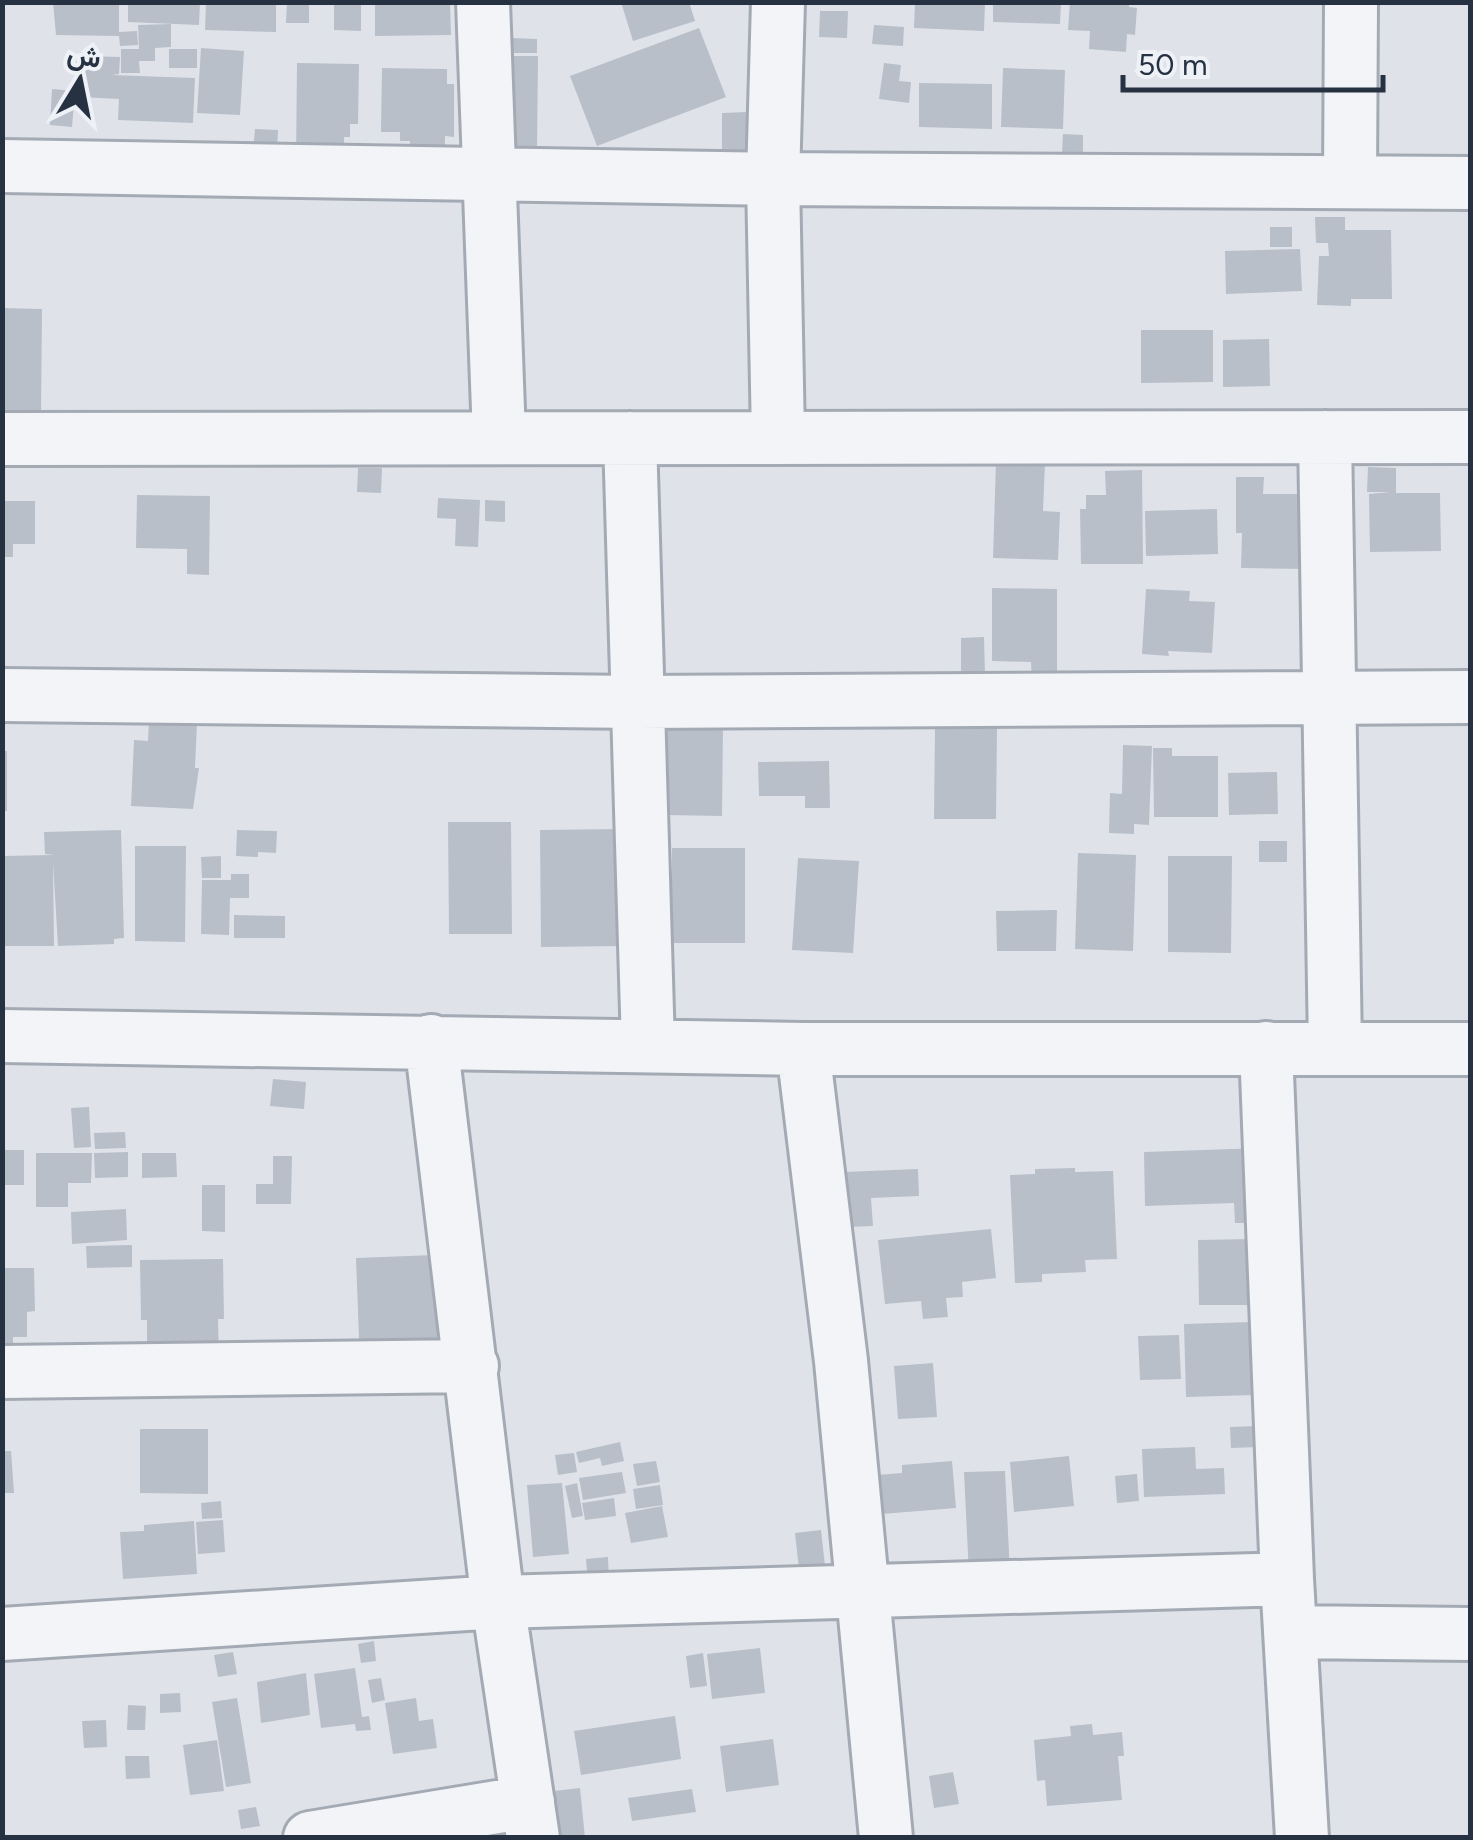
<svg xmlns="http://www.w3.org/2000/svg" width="1473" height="1840" font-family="Figtree,Vazirmatn,sans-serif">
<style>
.building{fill:#b8bfc9}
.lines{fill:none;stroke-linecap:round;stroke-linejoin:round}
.minor-casing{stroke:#a4aab4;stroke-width:58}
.minor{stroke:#f2f4f7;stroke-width:52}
</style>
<rect width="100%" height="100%" fill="#dfe3e9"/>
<path class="building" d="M53 2H119V32L137 31 138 45 120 46 119 36 56 35Z
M128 2H200L199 25 128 22Z
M206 2H276V32L205 30Z
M287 2H309V23H286Z
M334 2H361V31L334 30Z
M375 2H450L451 35 375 36Z
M621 2H689L695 21 633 41Z
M915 2H985L984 31 914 28Z
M993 2H1061L1060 24 993 22Z
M1070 2H1129V7L1137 8 1135 35 1127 34 1126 52 1089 49 1090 31 1068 30Z
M820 11H848L847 38 819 37Z
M171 24V47L155 48V61H139L140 73H121V49H139L138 25Z
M874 25 904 27 903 46 872 44Z
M699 28 726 97 597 146 570 76Z
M512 38 537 39V53H512Z
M201 48 244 51 240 115 197 113Z
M169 49H197V68H169Z
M83 56 120 57 119 74 111 75 195 78 193 123 118 120 119 99 80 97Z
M513 56H538L537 151H512Z
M297 63 359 64 358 124H350V137H344V162H296Z
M884 63 901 65 899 81 911 82 909 103 879 99Z
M382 68 447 69V84H454V137L445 136V165L410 164V141H400V132H381Z
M1003 68 1065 70 1063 129 1001 127Z
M919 83 992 84V129L919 127Z
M52 89 75 91 72 127 50 125Z
M747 112V154H722V113Z
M255 129 278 130 277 153 253 152Z
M1063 134 1083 135V155L1062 154Z
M1315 217H1345V230H1391L1392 299H1351V306L1317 305 1319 256H1329L1328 243H1316Z
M1270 227H1292V247H1270Z
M1300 249 1302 291 1226 294 1225 251Z
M2 308 42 309 41 415 2 414Z
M1141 330H1213V382L1141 383Z
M1269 339 1270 386 1223 387V340Z
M996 461 1045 463 1043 511 1060 512 1058 560 993 558Z
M1368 467 1396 468V493H1440L1441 551 1370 552 1369 494 1391 492H1367Z
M358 468H382L381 493 357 492Z
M1142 470 1143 564H1081L1080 509H1086V495H1106L1105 471Z
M1236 477H1264L1263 494H1312L1311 569 1241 568 1242 533H1236Z
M137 495 210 496 209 575 187 574V549L136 548Z
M438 498 480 500 478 547 455 546 456 519 437 518Z
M485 500 505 501V522L485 521Z
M2 501H35V544H13V557H2Z
M1217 509 1218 554 1146 556 1145 511Z
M992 588 1057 589V683H1032L1031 662 992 661Z
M1146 589 1190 591 1189 601 1215 602 1212 653 1168 651 1169 656 1142 654Z
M984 637 985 677 961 678V638Z
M149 720 197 722 195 768H199L193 809 131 806 134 740 148 741Z
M666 724H723L722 816 665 815Z
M935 728H997L996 819H934Z
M1123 745 1152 746 1149 825 1134 824V834L1109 833 1110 793 1122 794Z
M1153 748H1172V756H1218V817H1154Z
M2 751H7V811H2Z
M829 761 830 808H805V796H759L758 762Z
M1277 772 1278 814 1229 815 1228 773Z
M448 822H511L512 934H449Z
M621 829 622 946 541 947 540 830Z
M121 830 124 938 114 939V944L58 946 53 862 54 946H2V856L54 855 45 854 44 832Z
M237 830 277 831 276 853 258 852V857L236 856Z
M1259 841H1287V862H1259Z
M135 846H186L185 942 135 941Z
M672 848H745V943H672Z
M1078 853 1136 855 1133 951 1075 949Z
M221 856V878H202L201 857Z
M1168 856H1232L1231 953 1168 952Z
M798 858 859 861 853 953 792 950Z
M231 874H249V898H230L229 935 201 934 202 880H231Z
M1057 910 1056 951H997L996 911Z
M234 915 285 916V938H234Z
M273 1079 306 1082 304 1109 270 1106Z
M89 1107 91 1147 74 1148 71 1108Z
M125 1132 126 1148 95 1149 94 1133Z
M1262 1148 1265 1223H1235L1234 1203 1145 1206 1144 1152Z
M2 1150H24V1185H2Z
M128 1152V1177L95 1178 94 1153Z
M36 1153H92L91 1183H68V1207H36Z
M142 1153H176L177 1177 142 1178Z
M273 1156H292L291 1204H256V1184H273Z
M1075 1168V1172L1113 1171 1117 1259 1085 1260 1086 1272 1042 1274V1282L1015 1283 1010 1175 1035 1174V1169Z
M918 1169 919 1196 871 1198 873 1226 847 1227 844 1172Z
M202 1185H225V1232L202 1231Z
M126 1209 127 1240 72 1244 71 1212Z
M991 1229 996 1278 962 1282 963 1297 946 1298 948 1317 923 1319 921 1301 885 1304 878 1240Z
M1252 1239 1253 1305H1199L1198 1240Z
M132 1245V1267L87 1268 86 1246Z
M434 1255 438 1361 360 1365 356 1258Z
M223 1259 224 1319H218L219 1358 147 1359V1320H141L140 1260Z
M2 1268H34L35 1311 27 1312V1337H13V1349H2Z
M1252 1322 1255 1395 1186 1397 1184 1324Z
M1179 1335 1181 1379 1140 1380 1138 1336Z
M933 1363 937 1417 898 1419 894 1366Z
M1257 1426 1258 1447 1231 1448 1230 1427Z
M140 1429H208V1494L140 1493Z
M620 1442 624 1461 602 1466 600 1458 579 1463 576 1452Z
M1195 1447 1196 1469 1224 1468 1225 1494 1144 1497 1142 1449Z
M2 1451H11L14 1493H2Z
M574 1453 577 1472 558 1475 555 1455Z
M1069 1456 1074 1506 1014 1512 1010 1462Z
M656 1461 660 1482 637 1486 633 1464Z
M952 1461 956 1508 882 1514 878 1475 902 1473V1465Z
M1005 1471 1010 1573 969 1575 964 1472Z
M622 1472 626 1493 583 1500 579 1478Z
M1137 1474 1139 1501 1117 1503 1115 1476Z
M562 1483 569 1554 533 1557 527 1485Z
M577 1483 583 1516 572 1518 565 1486Z
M660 1485 663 1505 636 1509 633 1489Z
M614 1498 616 1516 585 1520 582 1503Z
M221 1501 222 1518 202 1519 201 1503Z
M662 1506 668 1537 631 1543 625 1513Z
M223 1520 225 1552 198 1554 196 1522Z
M194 1521 197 1574 123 1579 120 1532 144 1531V1525Z
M821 1530 825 1566 799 1569 795 1533Z
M608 1557 609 1581 588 1582 586 1559Z
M374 1641 376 1661 361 1663 358 1644Z
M760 1648 765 1693 712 1699 707 1654Z
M233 1652 237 1674 218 1677 214 1655Z
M703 1653 707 1686 690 1688 686 1656Z
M355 1668 362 1717 369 1716 371 1730 356 1731 355 1724 321 1728 314 1674Z
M306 1673 310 1715 261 1723 257 1682Z
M381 1678 385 1700 372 1703 368 1680Z
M180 1693 181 1712 160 1713V1694Z
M237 1698 251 1783 226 1787 212 1702Z
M416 1698 419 1721 433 1719 437 1748 393 1754 385 1703Z
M128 1705 146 1706 145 1730H127Z
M675 1716 681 1759 581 1775 574 1731Z
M106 1720 107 1747 84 1748 82 1721Z
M1092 1724 1093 1735 1122 1732 1124 1756H1118L1122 1800 1047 1806 1045 1780 1037 1781 1034 1740 1071 1736 1070 1726Z
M773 1739 779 1785 726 1792 720 1746Z
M217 1740 224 1791 190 1795 183 1745Z
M125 1756H149L150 1778 126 1779Z
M953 1772 959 1804 934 1808 929 1776Z
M580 1788 585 1838H559L554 1791Z
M692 1789 696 1812 632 1821 628 1798Z
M256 1807 260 1826 241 1829 238 1810Z"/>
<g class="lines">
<g class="minor-casing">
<path id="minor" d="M483 2 499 437
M2 166 773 179 1470 183
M1350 182 1351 2
M778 437 773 179 778 2
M1325 437 1335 1048
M630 438 648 1046
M2 439 1470 437
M2 695 638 702 1470 697
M2 1036 803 1049H1470
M431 1041 498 1602 533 1838
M1266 1048 1287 1579 1302 1838
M803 1049 841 1361 886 1838
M2 1372 472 1366
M1290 1632 1470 1634
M2 1634 498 1602 1287 1579
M310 1838 528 1802"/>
</g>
<use href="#minor" class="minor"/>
</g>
<rect width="1473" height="1840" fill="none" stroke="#263142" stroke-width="10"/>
<g transform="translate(80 80) rotate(10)" stroke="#eef2f7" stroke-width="8" paint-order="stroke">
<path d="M0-8L18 38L0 25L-18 38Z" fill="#263142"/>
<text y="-15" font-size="28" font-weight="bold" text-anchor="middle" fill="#263142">ش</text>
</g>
<path d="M1123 75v15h260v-15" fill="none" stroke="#263142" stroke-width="5"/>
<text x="1138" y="75" font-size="30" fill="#263142" stroke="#eef2f7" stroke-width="8" paint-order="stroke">50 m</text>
</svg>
